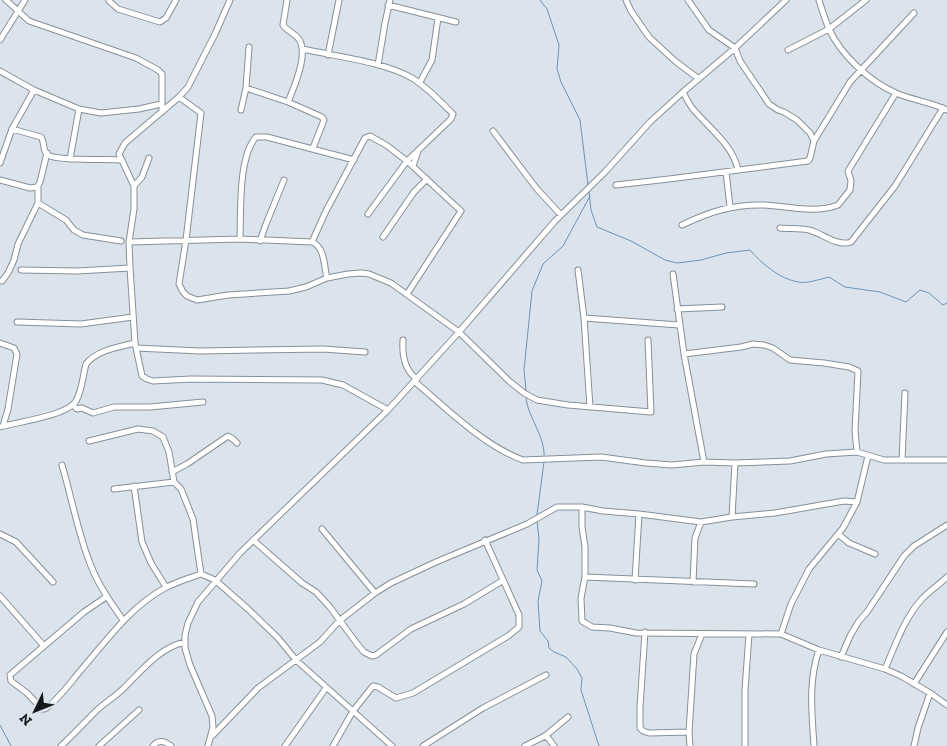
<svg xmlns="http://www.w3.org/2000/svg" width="947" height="746" font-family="'Zilla Slab',serif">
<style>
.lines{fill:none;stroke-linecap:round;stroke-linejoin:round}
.stream{stroke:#6a93b8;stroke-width:1}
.minor-casing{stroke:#888f97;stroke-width:7}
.minor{stroke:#fff;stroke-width:5}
</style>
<rect width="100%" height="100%" fill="#dbe4ec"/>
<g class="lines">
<path class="stream" d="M540 0 547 9 559 45 557 69 561 82 580 120 588 185
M589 191 591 210 597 227 631 241 665 260 677 263 701 260 726 253 750 250C762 264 780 279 798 282 807 284 820 279 829 277L845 287 880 292 906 302 920 290 929 293 943 305 947 303
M526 391 524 370 532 291 543 264 563 246 590 196
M526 398C528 418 546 437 544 458
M537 515 544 462
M537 521 539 539 537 570 542 581 538 601 540 631 548 641 549 648 554 652 566 657 577 669 582 678 581 690 599 746
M0 725 11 746"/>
<g class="minor-casing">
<path id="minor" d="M6 0 29 21 136 58 158 70 162 74V112
M230 0 215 34 188 87 179 97 125 143 119 154 134 186V209L129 242 130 268 135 343 142 376 147 379 153 381 191 379 322 380 343 385 388 410
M287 0 283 25C287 31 294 33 298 38 310 52 294 87 288 102
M626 0 631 11 649 37 675 61 699 79
M688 0 709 30 735 48 740 61 769 104 778 110 784 112 797 120 810 133 814 141
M819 0C822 10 825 20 829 29 841 55 870 82 896 93 912 100 931 102 947 110
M109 1 118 9 160 22 166 18 176 0
M388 5 456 22
M0 40 25 0
M303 49C334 56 385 62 412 78 427 87 440 101 453 114L451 119 407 161 368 214
M788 50 829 29 866 0
M328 55 339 0
M378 65 385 23 390 0
M0 71 34 90 79 109 101 113 139 109 161 104
M420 82 432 60 438 18
M246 88 288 102 322 117 324 120 313 148
M683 92C686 98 689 104 693 109 709 128 733 145 738 170
M179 97 201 113 186 240 179 284 183 292 187 296 197 300 228 295 289 291 306 287 327 278 348 274 361 273 369 274 391 283 459 332 509 381 524 393 537 400 568 405 651 412 648 340
M241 110 246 88 249 47
M12 129 41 137C45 142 42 151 48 155 56 161 108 159 121 160
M493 131 537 189 561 215
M70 159 79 109
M0 163 12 129 34 90
M413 166 418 151
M726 172 730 207
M0 180 30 188 37 187 40 182 47 153
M616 185 669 179 808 161 810 158 814 141 850 82 914 13
M134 186 142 177 149 158
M38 203 66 220 74 230 83 235 121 241
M682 225C709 212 733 204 764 205 788 206 815 214 838 205L850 190 851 181 848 171 896 93
M780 228C789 229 799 228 809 230 822 233 837 247 851 242L895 186 943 108
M383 237 414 192 427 179
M240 239C241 212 238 157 256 137H267L354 160
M260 241 266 224 284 180
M129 242 240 239 312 242C325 247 324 267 327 278
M312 242 326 211 365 138 370 136 386 145 407 161 461 211 407 294
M21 270 77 271 130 268
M578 270 584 318 590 407
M673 274 684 354 704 462
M2 281 8 273 14 260 18 244 38 203V186
M677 309 722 307
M584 318 679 325
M17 322 81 324 133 317
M403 340C402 355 404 370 417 379
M0 343 14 348 17 354 8 409 3 426
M136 348 200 351 323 349 365 352
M684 354 741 347 753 344 764 345 773 348 790 360 824 363 849 367 858 371 855 431 857 452
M414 381C446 408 484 446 523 460L601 457 646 463 672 465 704 462 735 463 790 461 826 454 857 452 884 460H947
M73 405 77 409 82 408 93 413 114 407H150L203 402
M0 427C17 422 67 416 76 401 82 391 83 375 86 364 97 350 119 347 135 343
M89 441 138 429 153 431 163 437 169 452 174 482 181 489 193 519 201 574 215 580 248 609 278 638 296 660 392 746
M902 460 905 393
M62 465C72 499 78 534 91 566 99 586 111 603 123 620
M172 472 187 464 228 436 233 439 237 443
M134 486 142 542 151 563 166 587
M114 489 174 482
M582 507V527L585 547V577L581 598 582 621 592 627 610 628 636 633 781 634 819 650 885 669 901 676 930 693 947 705
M732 517 735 463
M322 529 375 593
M0 534 16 542 53 582
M838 534 849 543 875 554
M253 540 302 583 316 592 329 606 358 645 364 652 372 656 376 655 411 629 464 604 502 581
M585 577 754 584
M635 580 639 514
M693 582 695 538 701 522
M0 596 44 646
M106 597 84 612 10 675 11 681 27 693 42 709H45C59 699 70 683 81 670 107 640 130 607 165 588 176 582 189 578 201 574
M645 632 640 707V728L643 731 649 733 689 732
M781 634 791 604 809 569 843 528 857 502 868 456
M841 657 850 636 859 621 867 612 904 556 914 546 947 525
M885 669C895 646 904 619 921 600 928 592 939 585 947 577
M914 684 947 632
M212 736 258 688 320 642 339 621 375 593 391 583 436 562 527 524 557 507H582L603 511 639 514 701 522 732 517 775 513 844 501 857 502
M545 736 568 717
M61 746C74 734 85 722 97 710 106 702 116 696 124 688 142 670 159 648 185 642
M99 746 139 710
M153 746C158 739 165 741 171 746
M208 746 213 727 212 716 190 665 185 648V635L188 623 198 602 240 553 388 410 459 332 555 221 605 172 650 122 683 92 735 48 786 0
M285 746 326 688
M333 746 353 711 373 686 378 687 396 698 413 693 508 636 519 627V615L485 540
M423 746 483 708 546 675
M525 746 545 736 549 739 554 746
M690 746 689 732 694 654 702 634
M745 746V690L749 634
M814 746C812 714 808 681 819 650
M914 746 918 728 930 693"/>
</g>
<use href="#minor" class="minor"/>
</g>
<g transform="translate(35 711) rotate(227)" stroke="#dbe4ec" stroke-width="4" paint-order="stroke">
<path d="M0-4L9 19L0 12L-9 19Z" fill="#171a1d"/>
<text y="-8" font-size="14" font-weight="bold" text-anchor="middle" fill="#171a1d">N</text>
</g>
</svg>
